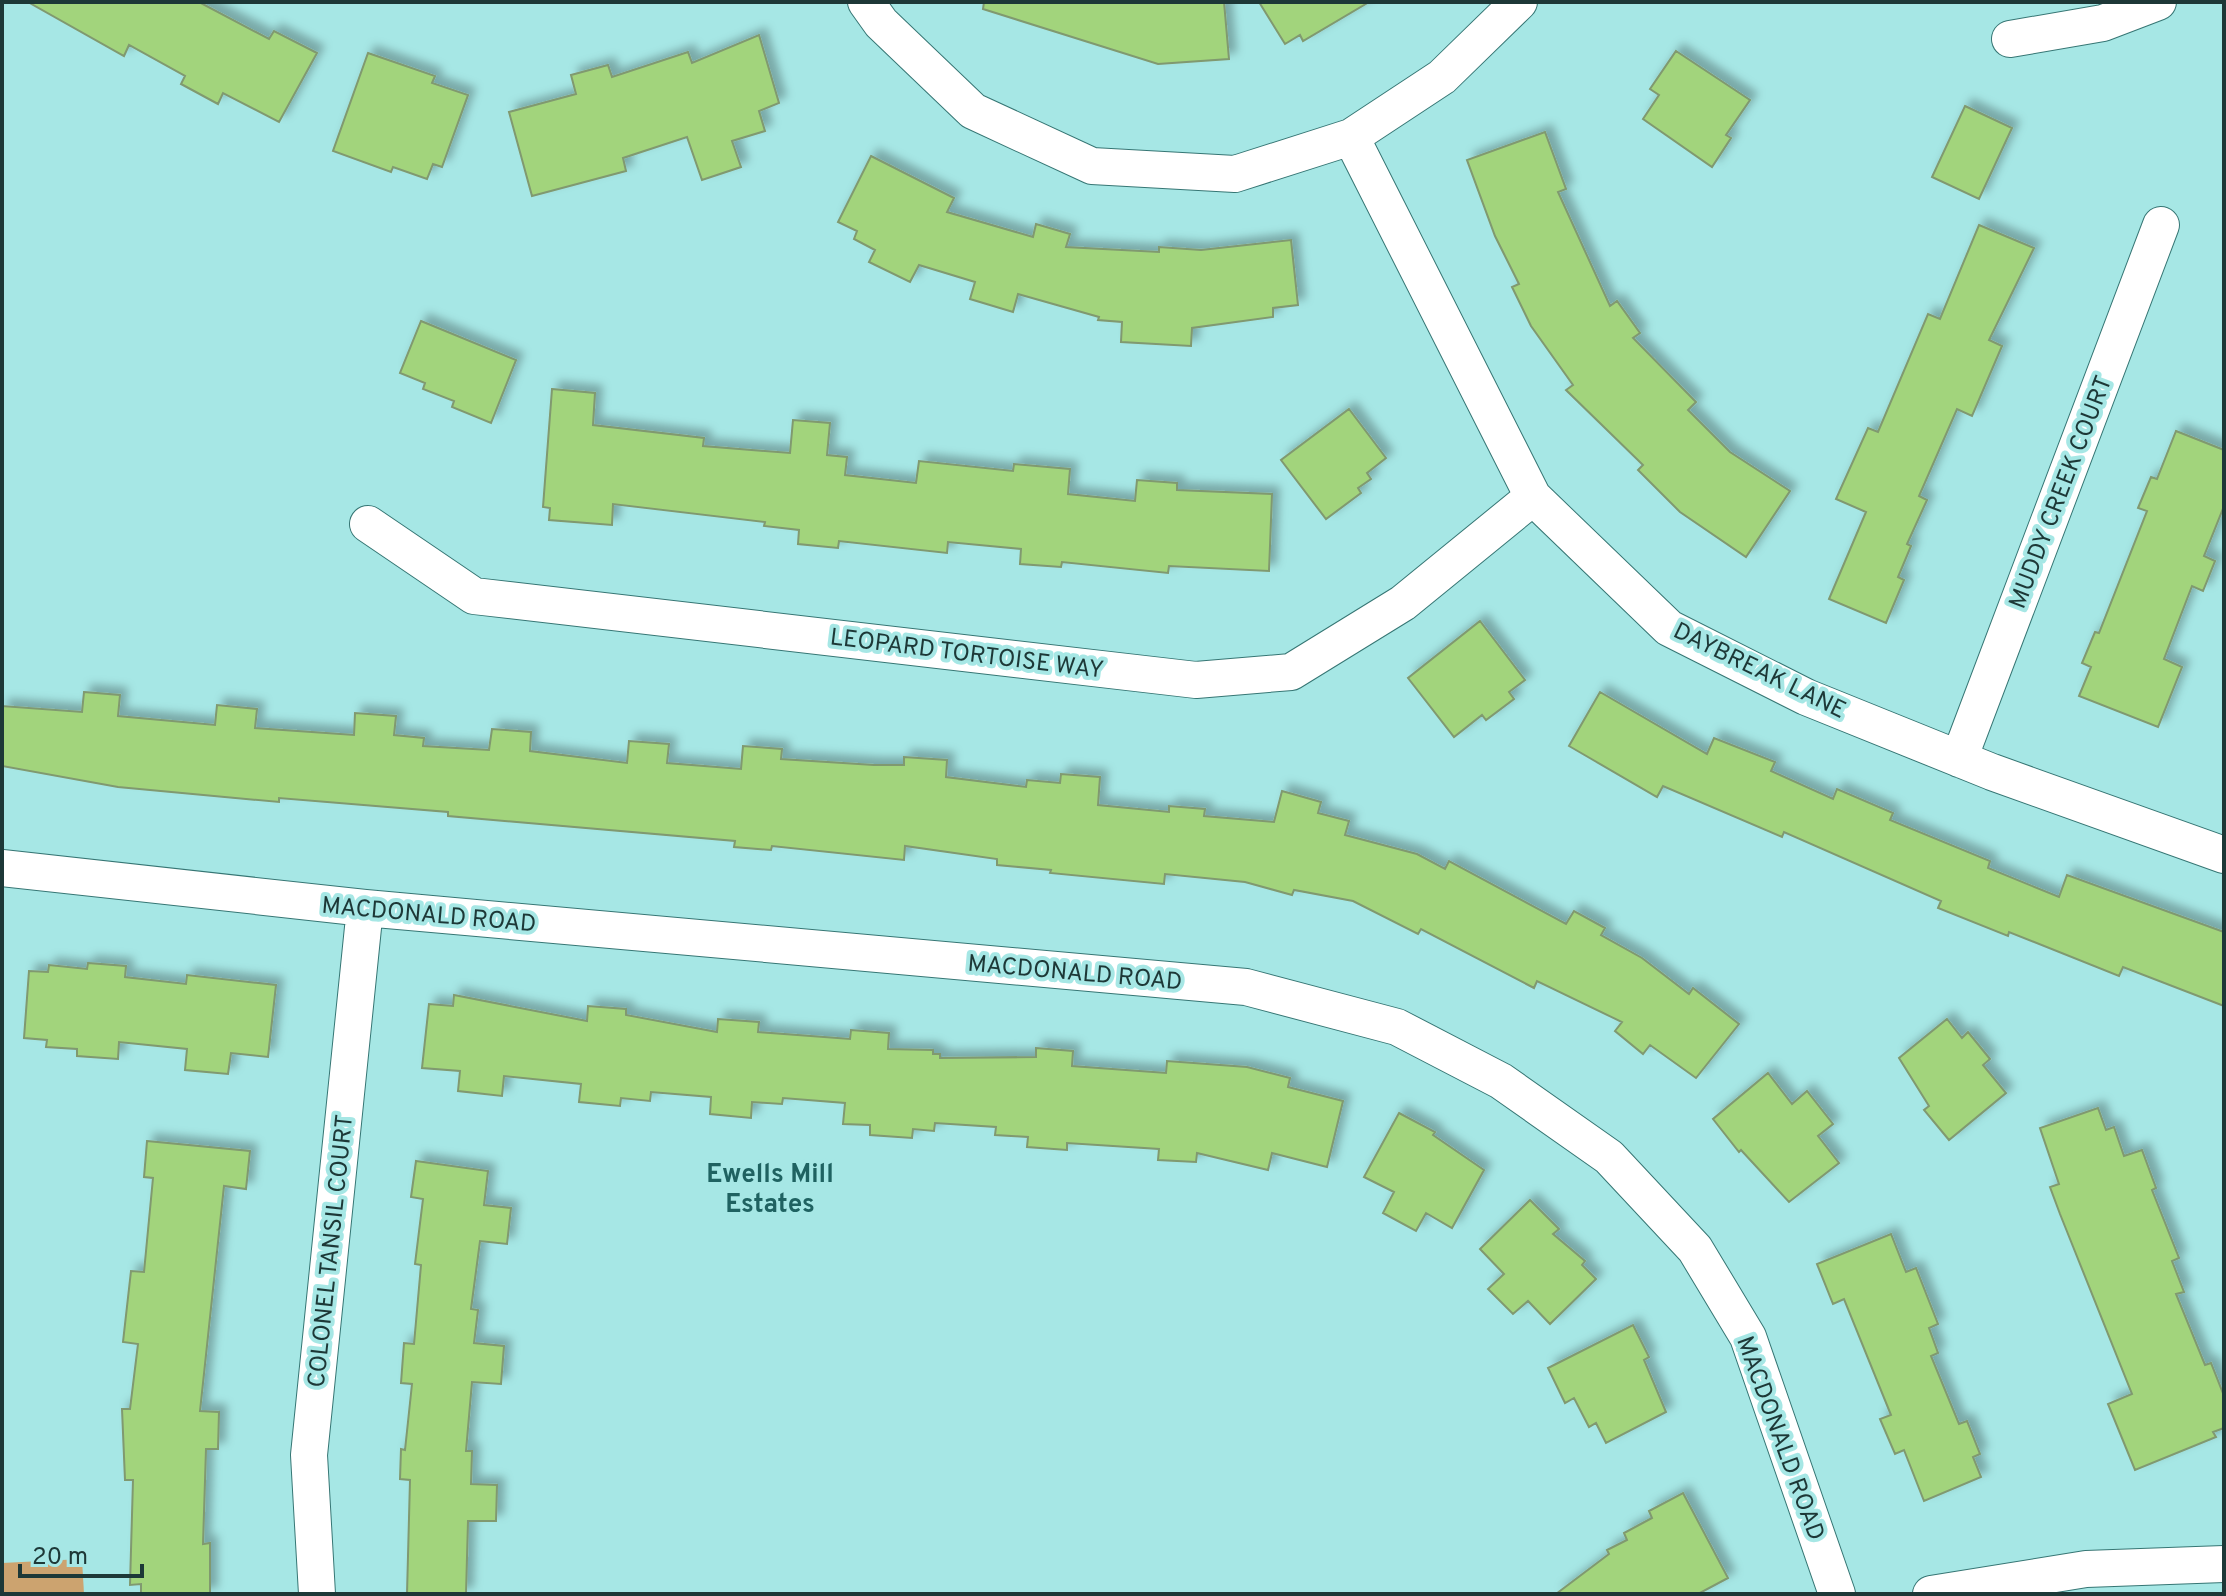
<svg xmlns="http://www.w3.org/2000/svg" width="2226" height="1596" font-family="Overpass,sans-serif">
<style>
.green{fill:#cca36f}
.building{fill:#a2d47c;stroke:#80996f;stroke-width:2;filter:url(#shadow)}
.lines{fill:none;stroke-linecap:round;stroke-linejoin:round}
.minor-casing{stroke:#367674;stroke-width:38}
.minor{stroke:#fff;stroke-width:36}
.labels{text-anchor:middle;stroke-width:8;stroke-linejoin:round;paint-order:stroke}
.street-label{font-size:24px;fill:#1d3837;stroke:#a6e7e5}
.neighbourhood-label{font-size:26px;font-weight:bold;fill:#1f6261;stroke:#a6e7e5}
</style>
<defs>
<filter id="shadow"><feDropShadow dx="7" dy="-7" stdDeviation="4" flood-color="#0004"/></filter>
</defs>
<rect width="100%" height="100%" fill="#a6e7e5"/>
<path class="green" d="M82 1559 84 1594H2V1563Z"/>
<path class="building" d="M28 2H199L269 39 274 31 317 53 279 122 223 93 218 104 181 84 185 76 129 45 124 56Z
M984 2H1224L1229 59 1158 64 983 9Z
M1259 2H1369L1303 41 1300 35 1285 44Z
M759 35 779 103 759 111 765 131 732 141 741 167 702 180 687 137 623 158 626 171 532 196 509 112 576 94 571 75 608 65 612 77 688 52 692 63Z
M1676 51 1750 100 1726 135 1731 138 1712 167 1643 119 1659 95 1650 89Z
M368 53 435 76 432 83 468 95 442 167 433 164 427 179 393 167 391 172 333 151Z
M1965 106 2012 128 1979 199 1932 177Z
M1545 132 1566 189 1558 192 1610 306 1617 301 1640 333 1633 338 1696 402 1688 410 1730 452 1790 491 1746 557 1680 512 1638 470 1643 465 1566 390 1573 385 1531 326 1512 287 1519 284 1495 236 1467 160Z
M871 156 954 198 947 212 1033 237 1036 224 1070 234 1066 247 1159 252V247L1201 250 1291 240 1298 305 1273 308V317L1192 328 1191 346 1121 342 1122 322 1098 320 1099 317 1018 294 1013 312 970 299 975 282 919 265 910 282 869 262 875 250 854 239 857 231 838 222Z
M1979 225 2034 248 1989 340 2002 346 1972 416 1957 409 1919 496 1927 500 1907 544 1911 546 1898 577 1904 580 1886 623 1829 599 1866 512 1836 499 1868 428 1878 432 1928 314 1940 319Z
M421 321 516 360 491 423 452 407 454 401 423 389 425 383 400 373Z
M552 389 595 393 593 425 704 438 703 446 790 453 793 420 830 423 827 455 847 457 845 475 916 483 919 461 1013 471 1014 464 1070 469 1068 494 1135 501 1137 480 1177 483V490L1272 494 1269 571 1169 566 1168 573 1062 562 1061 567 1020 564 1021 549 948 542 947 553 839 541 838 548 798 544 799 530 764 526 765 522 613 504 612 525 549 520 550 508 543 507Z
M1349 409 1386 458 1367 473 1371 479 1358 488 1361 493 1326 519 1281 460Z
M2176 431 2224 450V506L2204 556 2215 561 2203 591 2192 586 2164 659 2182 667 2158 727 2079 696 2091 667 2082 663 2095 632 2099 633 2147 511 2138 508 2151 477 2157 479Z
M1480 621 1525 680 1509 692 1514 699 1486 720 1482 715 1454 737 1408 678Z
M84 692 120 695 118 716 215 725 217 705 257 709 255 728 354 735 355 713 396 716 394 735 424 738 423 746 489 750 492 729 531 732 530 751 627 763 629 741 669 744 667 763 741 769 743 746 782 749 781 759 874 765H904V757L947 760 946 777 1026 787 1027 780 1060 783 1061 774 1100 777 1098 805 1169 812V806L1205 809 1204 816 1274 822 1282 791 1321 802 1318 813 1349 821 1345 835 1417 854 1445 869 1449 861 1566 924 1574 911 1605 928 1601 935 1642 958 1689 994 1693 988 1739 1024 1696 1078 1650 1045 1643 1054 1615 1031 1622 1022 1537 981 1534 988 1421 929 1418 934 1353 901 1294 890 1292 895 1245 882 1165 874 1164 884 1050 873 1051 870 997 865V859L905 846 904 860 772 846 771 850 734 847 735 841 448 816V812L279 798V802L118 787 2 766V706L82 712Z
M1600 692 1707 754 1714 738 1775 762 1771 771 1833 799 1837 789 1893 813 1890 820 1990 861 1988 868 2059 897 2067 875 2224 932V1006L2123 967 2119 976 2009 932 2008 936 1938 908 1941 901 1784 832 1782 837 1663 786 1657 797 1569 746Z
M88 963 126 966 125 977 186 984 187 975 276 985 268 1057 231 1053 228 1074 185 1070 187 1049 119 1042 118 1059 77 1056V1049L46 1047 47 1040 24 1038 29 971 48 972 49 965 87 969Z
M454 995 587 1021 588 1006 626 1009V1015L717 1032 718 1019 759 1022 758 1032 850 1039 851 1030 889 1033 888 1049 933 1050V1054H940V1058L1036 1057V1048L1073 1051 1072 1066 1166 1073 1167 1061 1247 1067 1290 1078 1288 1087 1343 1101 1327 1167 1272 1153 1268 1170 1197 1153 1196 1162 1158 1160 1159 1149 1067 1143V1150L1027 1147 1028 1137 995 1135 996 1127 935 1123 934 1131 913 1129 912 1138 870 1135V1125L843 1124 845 1103 783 1098 782 1104 752 1102 751 1118 710 1114 711 1097 651 1092 650 1101 621 1098 620 1106 579 1102 581 1084 504 1076 502 1096 458 1091 460 1071 422 1068 429 1004 453 1006Z
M1947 1019 1962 1038 1968 1032 1990 1059 1983 1065 2006 1093 1949 1140 1924 1110 1929 1106 1899 1058Z
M1768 1073 1792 1104 1807 1091 1833 1124 1818 1136 1839 1163 1789 1202 1741 1150 1739 1152 1713 1119Z
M2098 1108 2106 1130 2114 1127 2124 1156 2142 1150 2156 1188 2152 1190 2179 1258 2172 1261 2184 1292 2176 1294 2205 1365 2211 1363 2224 1396V1428L2213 1432 2216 1437 2135 1470 2108 1404 2132 1394 2060 1214 2050 1187 2059 1184 2040 1128Z
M1399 1113 1435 1132 1433 1135 1484 1170 1452 1228 1426 1213 1416 1231 1383 1213 1394 1192 1364 1177Z
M147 1141 250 1151 246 1189 224 1186 200 1411 219 1412 218 1449H206L203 1544 210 1543V1594H141V1584L130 1585 133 1480H125L122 1409H130L138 1344 123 1342 131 1271 144 1272 153 1178 144 1177Z
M416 1161 488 1171 484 1205 511 1208 507 1244 480 1241 471 1309 478 1310 474 1343 504 1346 501 1384 472 1382 466 1451H472L471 1484 497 1485 496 1521H468L466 1594H407L410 1480 400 1479 401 1449 405 1450 412 1384 401 1383 404 1343 414 1344 421 1265 415 1264 423 1199 411 1197Z
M1530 1200 1559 1229 1553 1234 1585 1261 1582 1265 1596 1279 1550 1324 1528 1301 1513 1314 1488 1289 1504 1274 1480 1249Z
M1891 1234 1906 1272 1916 1268 1938 1324 1929 1328 1938 1353 1931 1356 1959 1424 1967 1421 1980 1454 1973 1457 1981 1477 1924 1501 1904 1450 1895 1454 1880 1419 1891 1415 1844 1299 1833 1304 1817 1264Z
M1633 1325 1649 1357 1644 1360 1666 1412 1606 1443 1596 1423 1589 1427 1574 1398 1565 1403 1548 1368Z
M1683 1493 1728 1578 1698 1594H1556L1609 1554 1607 1550 1627 1540 1624 1533 1652 1518 1649 1511Z"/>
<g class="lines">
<g class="minor-casing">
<path id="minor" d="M866 2 881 23 973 111 1092 166 1235 174 1351 137 1442 77 1519 2
M2010 39 2103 23 2158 2
M1351 137 1533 497 1669 628 1806 697 1992 772 2224 855
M368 524 474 596 1196 680 1291 672 1403 603 1533 497
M1959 759 2161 225
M2 868 365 908 1246 987 1397 1027 1501 1081 1609 1157 1695 1249 1748 1337 1837 1594
M317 1594 309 1455 365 908
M1931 1594 2086 1569 2224 1564"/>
</g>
<use href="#minor" class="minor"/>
</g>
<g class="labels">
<g class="street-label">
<text transform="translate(2060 492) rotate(-69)" y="8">MUDDY CREEK COURT</text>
<text transform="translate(967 653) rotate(7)" y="8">LEOPARD TORTOISE WAY</text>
<text transform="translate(1760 670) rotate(26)" y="8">DAYBREAK LANE</text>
<text transform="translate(429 914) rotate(5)" y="8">MACDONALD ROAD</text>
<text transform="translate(1075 972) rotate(5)" y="8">MACDONALD ROAD</text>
<text transform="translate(330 1251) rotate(-84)" y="8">COLONEL TANSIL COURT</text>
<text transform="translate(1781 1438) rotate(70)" y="8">MACDONALD ROAD</text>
</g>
<g class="neighbourhood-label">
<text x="770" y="1182">Ewells Mill<tspan x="770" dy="30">Estates</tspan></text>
</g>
</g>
<rect width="2226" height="1596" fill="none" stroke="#1d3837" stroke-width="8"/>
<path d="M20 1564v12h122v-12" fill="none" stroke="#1d3837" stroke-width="4"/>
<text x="32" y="1564" font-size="24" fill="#1d3837" stroke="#a6e7e5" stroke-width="6" paint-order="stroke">20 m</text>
</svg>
